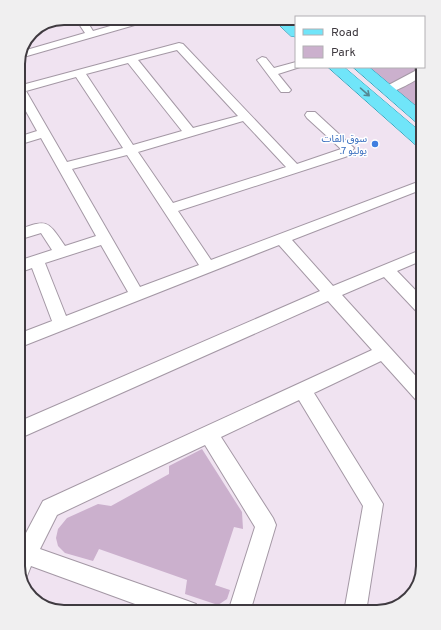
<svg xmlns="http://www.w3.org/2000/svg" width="441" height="630" font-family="Overpass,'Noto Sans Arabic',sans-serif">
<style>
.green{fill:#cbb0cd}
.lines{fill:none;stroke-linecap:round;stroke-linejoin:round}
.minor-casing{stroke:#a498a5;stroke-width:2}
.major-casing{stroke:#219db6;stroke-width:1}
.minor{fill:#fff;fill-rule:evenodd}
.major{fill:#70e5f9;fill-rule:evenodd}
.oneway{stroke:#558793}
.shop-dot{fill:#3f7fe0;stroke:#fff;stroke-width:1.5}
.labels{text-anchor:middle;stroke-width:3;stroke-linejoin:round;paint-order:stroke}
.far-shop-label{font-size:10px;fill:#366cbe;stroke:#fff;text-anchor:end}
.rim{fill:none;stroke:#3f3a40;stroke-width:2}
</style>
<rect width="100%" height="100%" fill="#f0e3f1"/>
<path class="green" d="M365 67H423V108L418 109Z
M202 449 242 512 243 529 234 527 215 585 230 590 227 599 218 605 185 594 187 580 99 549 93 561 65 553 58 546 56 538 58 529 67 518 98 504 111 506 169 474V466Z"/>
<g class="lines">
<g class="minor-casing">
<path id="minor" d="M75 18H85L93 31 138 18H154L152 20 20 58 23 51 85 33Z
M179 43 183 44 297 164 341 149 307 118 305 115 307 112H315L354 148 350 155 345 157 178 211 211 260 423 180V189L292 240 333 286 423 249V260L397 271 423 298V314L417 312 384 277 342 295 423 384V404L417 401 381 361 314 393 383 504 366 612H344L363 506 299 400 221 437 273 518 276 525 250 612H228L255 527 205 445 57 515 40 549 188 601 196 604 199 612H157L31 566 27 576 21 578 18 566V548L43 501 372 350 328 301 18 439V422L320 291 279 245 18 348V334L52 321 32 268 18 273V261L52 250 41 233 18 240V230C48 219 47 220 65 246L96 236 41 138 18 145V137L37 131 18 97V84L22 85ZM177 50 238 116 193 128 138 60ZM128 63 182 131 133 145 86 74ZM76 77 123 148 67 162 26 91ZM243 121 286 167 173 203 138 152ZM127 155 199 265 140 287 72 169ZM101 245 128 292 66 316 45 263Z
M262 57 266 58 274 68 296 62V67H300L278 74 291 90 289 92H281L257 60Z
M415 67H423V75C415 81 392 95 383 92L381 90 383 88 415 71Z"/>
</g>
<g class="major-casing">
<path id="major" d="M272 18H286L296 26V37L291 36Z
M328 67H344L423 134V147L417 146Z
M353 67H369L423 112V125L417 123Z"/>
</g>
<use href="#minor" class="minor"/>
<use href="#major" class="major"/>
</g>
<defs><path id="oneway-shaft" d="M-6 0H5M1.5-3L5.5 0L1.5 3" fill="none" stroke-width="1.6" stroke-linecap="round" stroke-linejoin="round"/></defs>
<use class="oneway" href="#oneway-shaft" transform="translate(365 92) rotate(41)"/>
<circle class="shop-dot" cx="375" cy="144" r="4"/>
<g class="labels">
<g class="far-shop-label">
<text x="367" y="142">سوق القات<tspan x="367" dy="12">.7 يوليو</tspan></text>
</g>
</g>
<path d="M0 0H441V630H0ZM64 25H377A39 39 0 0 1 416 64V566A39 39 0 0 1 377 605H64A39 39 0 0 1 25 566V64A39 39 0 0 1 64 25Z" fill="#f0eff0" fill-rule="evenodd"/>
<path class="rim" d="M64 25H377A39 39 0 0 1 416 64V566A39 39 0 0 1 377 605H64A39 39 0 0 1 25 566V64A39 39 0 0 1 64 25Z"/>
<rect x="295" y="16" width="130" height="52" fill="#ffffff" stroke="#b2b0b3"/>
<rect x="303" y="29" width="20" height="6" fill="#70e5f9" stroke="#b2b0b3"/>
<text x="331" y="36" font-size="12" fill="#3f3a40">Road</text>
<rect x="303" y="46" width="20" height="12" fill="#cbb0cd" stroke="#b2b0b3"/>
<text x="331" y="56" font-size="12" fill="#3f3a40">Park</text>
</svg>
